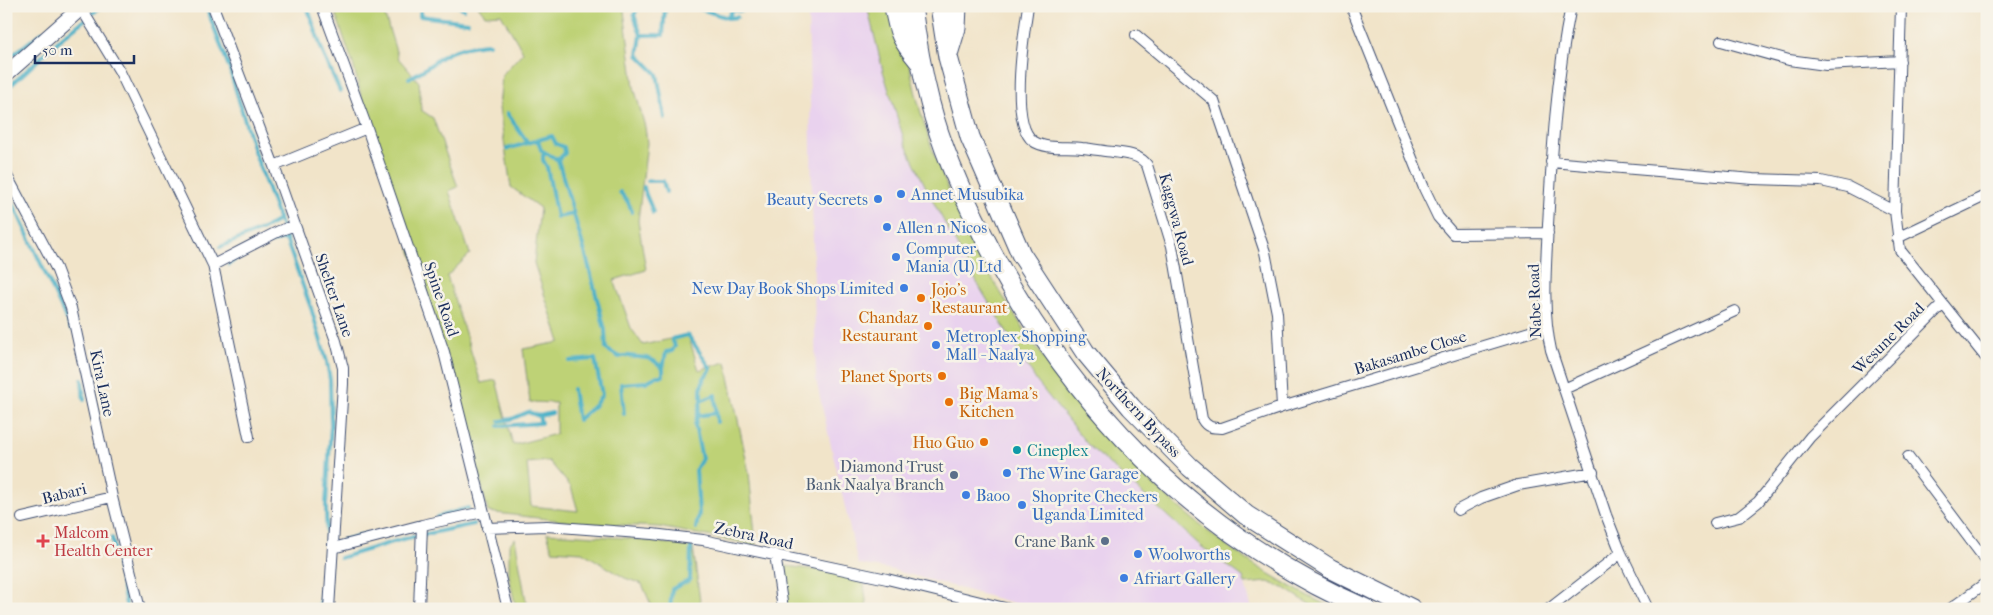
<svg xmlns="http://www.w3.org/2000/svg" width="1993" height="615" font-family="'IM FELL French Canon',serif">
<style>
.built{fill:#e9d2ee}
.green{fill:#bed276;stroke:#6c806a;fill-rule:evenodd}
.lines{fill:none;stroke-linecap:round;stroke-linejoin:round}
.stream{stroke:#47afc6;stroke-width:4}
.minor-casing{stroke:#3b4a6e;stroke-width:12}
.secondary-casing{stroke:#3b4a6e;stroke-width:17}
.motorway-casing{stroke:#3b4a6e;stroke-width:21}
.minor{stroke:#fff;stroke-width:10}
.secondary{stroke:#fff;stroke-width:15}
.motorway{stroke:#fff;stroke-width:19}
.shop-dot{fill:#3f7fe0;stroke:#f7f3e8;stroke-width:2}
.food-dot{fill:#e8710a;stroke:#f7f3e8;stroke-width:2}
.culture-dot{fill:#0f9aa8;stroke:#f7f3e8;stroke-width:2}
.service-dot{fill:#5c6f8a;stroke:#f7f3e8;stroke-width:2}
.health-dot{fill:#e0444e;stroke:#f7f3e8;stroke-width:2}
.labels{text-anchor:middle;stroke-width:5;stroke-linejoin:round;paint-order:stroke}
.shop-label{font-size:16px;fill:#366cbe;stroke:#f7f3e8;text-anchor:start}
.street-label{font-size:16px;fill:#1b2f5e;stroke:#f7f3e8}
.food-label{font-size:16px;fill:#c56008;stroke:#f7f3e8;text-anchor:end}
.culture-label{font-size:16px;fill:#0d838f;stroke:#f7f3e8;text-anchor:start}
.service-label{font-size:16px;fill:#4e5e75;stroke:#f7f3e8;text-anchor:end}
.health-label{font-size:16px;fill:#be3a42;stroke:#f7f3e8;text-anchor:start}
</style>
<rect width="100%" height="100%" fill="#f7f3e8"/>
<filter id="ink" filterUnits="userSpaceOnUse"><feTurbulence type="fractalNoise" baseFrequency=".02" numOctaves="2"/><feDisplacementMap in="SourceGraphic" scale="10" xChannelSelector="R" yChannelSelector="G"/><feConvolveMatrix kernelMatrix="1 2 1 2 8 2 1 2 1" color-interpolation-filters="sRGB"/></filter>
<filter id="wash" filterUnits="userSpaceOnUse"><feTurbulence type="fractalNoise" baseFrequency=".0096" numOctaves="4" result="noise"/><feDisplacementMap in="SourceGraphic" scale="20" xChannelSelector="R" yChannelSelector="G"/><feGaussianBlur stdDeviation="1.12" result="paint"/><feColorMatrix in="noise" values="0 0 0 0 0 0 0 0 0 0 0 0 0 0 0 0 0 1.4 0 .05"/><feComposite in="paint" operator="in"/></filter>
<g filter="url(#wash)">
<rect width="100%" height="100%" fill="#f1e4c9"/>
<path class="built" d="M812 6H867L883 71 905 143 929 194 980 288 1037 382 1088 445 1201 547 1243 577 1252 609H1036L893 570 858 564 816 380 808 9Z"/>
<path class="green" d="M333 6H382L398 58 419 82 421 110 433 118 458 187 449 191 470 254 447 276 481 383 496 380 513 445 556 434V403L530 402 523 349 560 342 534 263 540 208 511 187 499 108 502 75 523 52 501 14 485 15 478 6H625L624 11 634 87 645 127 647 143 638 221 646 270 614 280 631 328 643 345 688 335 699 370 726 362 749 473 756 545 659 527 580 523 488 512 461 401 368 123 353 64ZM549 461 571 487 578 511 531 506 527 463Z
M867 6H898C906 52 915 98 930 142 939 170 952 198 965 224 973 240 980 257 989 273 1069 411 1187 542 1335 609H1317L1286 589 1268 582 1245 584 1243 577 1202 547 1088 445 1037 382 980 288 929 194 905 143 883 71Z
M547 533 626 538 693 547 701 609H653L642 584 625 578 582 552 552 550Z
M515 538 527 607V609H516L509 576V545Z
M779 565 863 576 867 609H785Z"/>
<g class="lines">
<path class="stream" d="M206 6 229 67 253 148 311 308 327 362 330 380 331 425 326 505 327 552 319 609
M307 6 323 53 340 91
M421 6 420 16 468 22
M458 6 464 9
M639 6 634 15 641 35 638 55 657 74 665 118
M692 6 728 18 737 17
M728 18 732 10 741 11
M641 35H663L665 6
M10 57 42 32
M409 78C422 72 431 64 443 56 456 48 473 45 489 44
M10 86 64 36 102 6
M507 113 528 143
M507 149 538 140
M546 153 543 155V160L547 167 557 217 574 214
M558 160 541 150 538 140 552 136 556 144 564 147 565 153 558 160 588 263 605 330 606 349 619 357C630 354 629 357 638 357 650 358 653 359 663 368L666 352 672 351 675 346 672 339 688 335 711 369 704 378 701 388V401L695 425 702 459 696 469 699 513 696 528
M648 181H663L666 192
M644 187C645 197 651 203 653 213
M6 188 71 329
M620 192 628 202 632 212
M220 247 261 230 279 220
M259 247 267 243 286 239
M229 265 239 256
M570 361 595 359 602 395 594 406 578 420 573 389
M82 380 84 400
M701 401 715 395 717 422
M624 414 621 384 646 382 657 376H663V368
M697 416 716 413
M500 421 512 419 528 412 539 416 552 413
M499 426 541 423 539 416
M437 517 468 508
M112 538 127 609
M343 540 367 534
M340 558 403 539 474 524
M670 609 672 589 690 580 691 545"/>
</g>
</g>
<g filter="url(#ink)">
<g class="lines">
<g class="minor-casing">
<path id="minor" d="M213 6 274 166 336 341 343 368V384L329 609
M322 6 367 128 444 352 508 609
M1028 6C1024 33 1009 123 1033 141 1046 150 1068 146 1082 148 1093 149 1103 151 1113 152 1126 154 1139 154 1147 165L1172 246 1202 419C1207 428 1213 428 1222 428L1282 407 1546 327
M1351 6 1424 188 1438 217 1453 234 1548 233
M1571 6C1556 79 1552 152 1548 225 1546 266 1542 310 1551 350L1606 515 1621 553 1648 609
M81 8 120 72 213 265 249 437
M1136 35 1214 101 1265 252 1277 313 1282 407
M1721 41 1789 60 1826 65 1900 61
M1551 162 1753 179 1821 181 1848 187 1895 211
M274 166 367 128
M6 174 56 268 71 308 112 497 140 609
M1897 238 1987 195
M213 265 279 231 295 225
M1943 304 1987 359
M1564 389 1735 311
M1908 457 1987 562
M1458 510 1481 498 1518 485 1593 472
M22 518 112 497
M1715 523 1739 517 1758 502 1810 437 1943 304 1900 250 1895 211 1901 6
M487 528 547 526 652 534 703 540 887 579 1009 609
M333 548 422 525 483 512
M775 554 783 609
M419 609 422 525
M1549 609 1621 553
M1950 609 1987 582"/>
</g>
<g class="secondary-casing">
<path id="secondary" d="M6 74 83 6"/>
</g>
<g class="motorway-casing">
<path id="motorway" d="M894 6C898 33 902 41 919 61
M912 6C916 39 922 72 930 103 942 149 962 194 983 235 1067 401 1194 534 1366 609
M940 6 948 57 970 137 1021 254 1085 352 1131 407 1190 467 1246 515 1331 569 1412 609
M949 51 956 28 957 6"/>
</g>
<use href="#minor" class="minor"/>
<use href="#secondary" class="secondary"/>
<use href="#motorway" class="motorway"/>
</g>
</g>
<g class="shop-dot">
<circle cx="901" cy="194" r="5"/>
<circle cx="878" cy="199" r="5"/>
<circle cx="887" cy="227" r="5"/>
<circle cx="896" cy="257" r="5"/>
<circle cx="904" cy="288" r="5"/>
<circle cx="936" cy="345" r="5"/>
<circle cx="1007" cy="473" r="5"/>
<circle cx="966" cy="495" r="5"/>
<circle cx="1022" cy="505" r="5"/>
<circle cx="1138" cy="554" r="5"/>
<circle cx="1124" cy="578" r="5"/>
</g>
<g class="food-dot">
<circle cx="921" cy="298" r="5"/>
<circle cx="928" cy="326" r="5"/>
<circle cx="942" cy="376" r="5"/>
<circle cx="949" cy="402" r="5"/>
<circle cx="984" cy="442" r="5"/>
</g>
<circle class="culture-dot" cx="1017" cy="450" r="5"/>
<g class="service-dot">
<circle cx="954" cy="475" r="5"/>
<circle cx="1105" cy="541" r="5"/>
</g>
<path class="health-dot" d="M40.5 533.5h5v5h5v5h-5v5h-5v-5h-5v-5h5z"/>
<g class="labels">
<g class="shop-label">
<text x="911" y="200">Annet Musubika</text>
<text x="868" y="205" text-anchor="end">Beauty Secrets</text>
<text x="897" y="233">Allen n Nicos</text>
<text x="906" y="254">Computer<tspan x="906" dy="18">Mania (U) Ltd</tspan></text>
<text x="894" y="294" text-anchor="end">New Day Book Shops Limited</text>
<text x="946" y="342">Metroplex Shopping<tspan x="946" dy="18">Mall - Naalya</tspan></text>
<text x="1017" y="479">The Wine Garage</text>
<text x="976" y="501">Baoo</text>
<text x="1032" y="502">Shoprite Checkers<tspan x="1032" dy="18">Uganda Limited</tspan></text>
<text x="1148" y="560">Woolworths</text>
<text x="1134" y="584">Afriart Gallery</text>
</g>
<g class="street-label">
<text transform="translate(1177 219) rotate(75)" y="6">Kaggwa Road</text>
<text transform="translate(335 295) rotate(71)" y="6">Shelter Lane</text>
<text transform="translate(442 299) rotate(71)" y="6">Spine Road</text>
<text transform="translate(1534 301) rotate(-92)" y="6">Nabe Road</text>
<text transform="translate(1888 338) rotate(-45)" y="6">Wesune Road</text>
<text transform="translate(1410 352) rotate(-17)" y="6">Bakasambe Close</text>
<text transform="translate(103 383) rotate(78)" y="6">Kira Lane</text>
<text transform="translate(1139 412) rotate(47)" y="6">Northern Bypass</text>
<text transform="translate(64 493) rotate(-14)" y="6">Babari</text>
<text transform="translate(754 535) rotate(12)" y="6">Zebra Road</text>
</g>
<g class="food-label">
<text x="931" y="295" text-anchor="start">Jojo’s<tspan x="931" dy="18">Restaurant</tspan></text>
<text x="918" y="323">Chandaz<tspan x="918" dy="18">Restaurant</tspan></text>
<text x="932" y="382">Planet Sports</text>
<text x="959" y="399" text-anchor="start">Big Mama’s<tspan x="959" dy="18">Kitchen</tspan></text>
<text x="974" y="448">Huo Guo</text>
</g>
<g class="culture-label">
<text x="1027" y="456">Cineplex</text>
</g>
<g class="service-label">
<text x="944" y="472">Diamond Trust<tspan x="944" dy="18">Bank Naalya Branch</tspan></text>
<text x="1095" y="547">Crane Bank</text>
</g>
<g class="health-label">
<text x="54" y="538">Malcom<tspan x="54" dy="18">Health Center</tspan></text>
</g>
</g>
<rect width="1993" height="615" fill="none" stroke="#f7f3e8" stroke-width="25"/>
<path d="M35 55v8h99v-8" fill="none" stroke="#1b2f5e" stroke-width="2.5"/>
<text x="42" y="55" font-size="15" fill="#1b2f5e" stroke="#f7f3e8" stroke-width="4" paint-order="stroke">50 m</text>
</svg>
